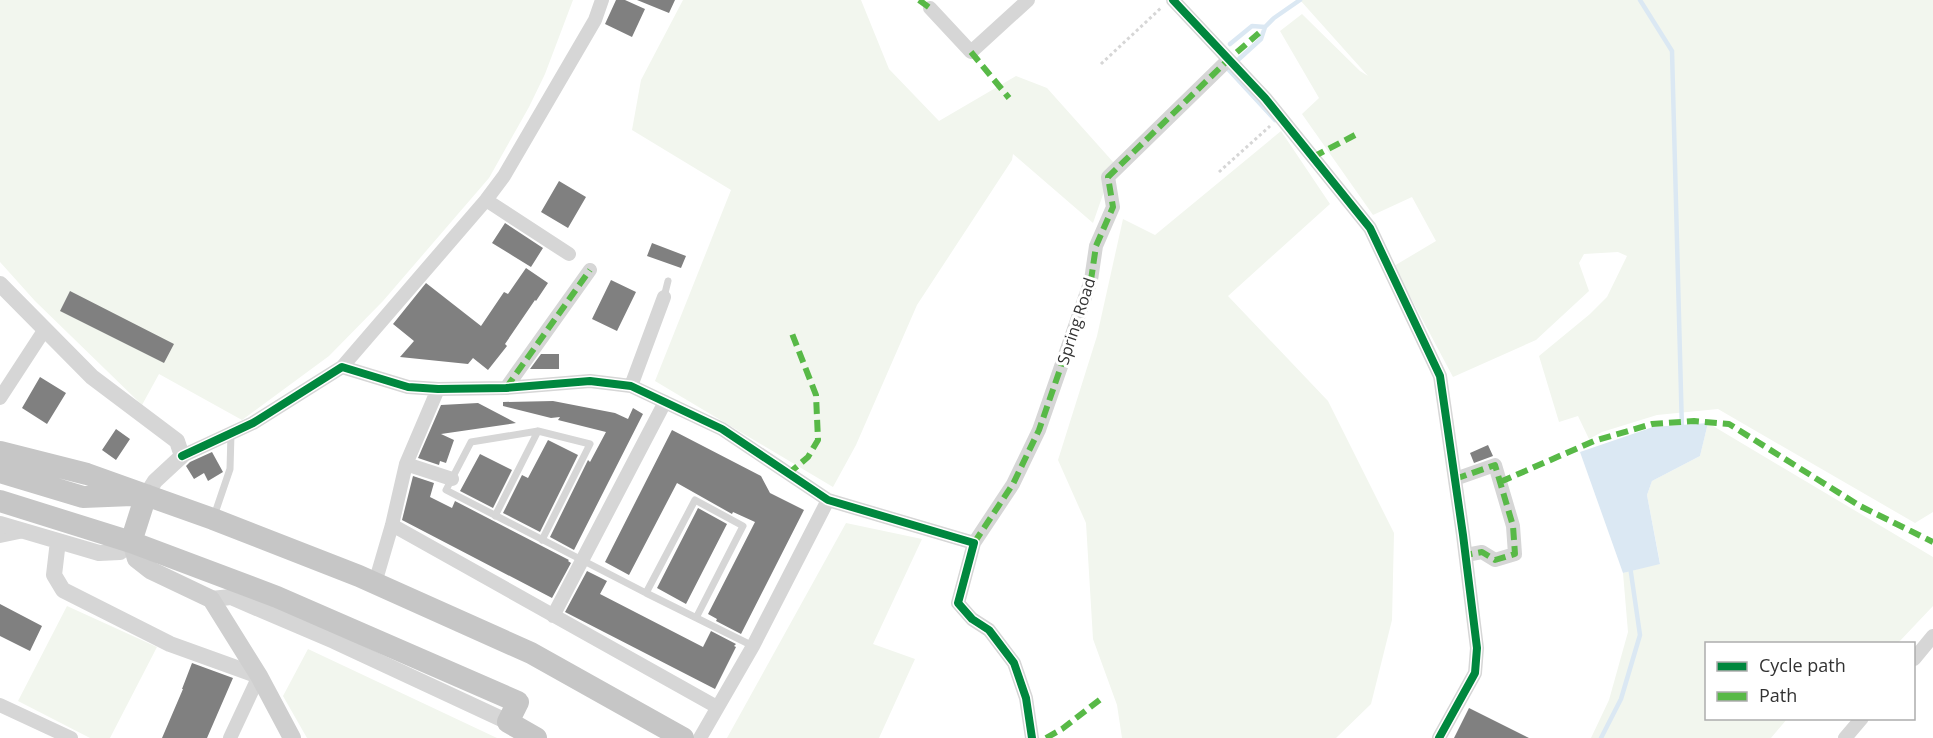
<svg xmlns="http://www.w3.org/2000/svg" width="1933" height="738" font-family="'Open Sans',sans-serif">
<style>
.green{fill:#f2f6ee}
.water{fill:#dbe8f3}
.lines{fill:none;stroke-linecap:round;stroke-linejoin:round}
.stream{stroke:#dbe8f3;stroke-width:4.5}
.building{fill:#808080}
.path{stroke:#d6d6d6;stroke-width:3;stroke-dasharray:3 3;stroke-linecap:butt}
.service{stroke:#d6d6d6;stroke-width:7}
.minor{stroke:#d6d6d6;stroke-width:14}
.tertiary{stroke:#d6d6d6;stroke-width:16}
.secondary{stroke:#cfcfcf;stroke-width:18}
.trunk{stroke:#c6c6c6;stroke-width:22}
.quiet{stroke:#58b947;stroke-width:6;stroke-dasharray:12 6;stroke-linecap:butt}
.cycleway-casing{stroke:#fff;stroke-width:11}
.cycleway{stroke:#00873e;stroke-width:8}
.labels{text-anchor:middle;stroke-width:6;stroke-linejoin:round;paint-order:stroke}
.street-label{font-size:16px;fill:#323232;stroke:#fff}
</style>
<rect width="100%" height="100%" fill="#fff"/>
<path class="green" d="M0 0H573L545 74 529 107 489 178 383 301 329 356 242 420 159 374 142 405 35 301 0 262Z
M683 0H861L889 69 939 121 1016 76 1047 88 1114 163 1093 223 1013 154 1012 160 917 305 856 445 833 487 655 381 731 190 632 130 641 80Z
M1300 0H1933V512L1915 523 1718 409 1657 415 1602 432 1589 439 1578 416 1559 422 1539 356 1590 314 1607 297 1627 256 1618 252 1584 254 1579 263 1589 291 1536 340 1453 377 1394 266 1436 241 1412 197 1373 215 1302 114 1319 98 1280 31 1302 14 1360 71 1368 76Z
M1281 131 1330 204 1228 296 1328 401 1394 533 1392 620 1371 704 1336 738H1122L1117 705 1093 639 1086 523 1058 460 1097 336 1123 219 1155 235Z
M1708 423 1933 557V606L1898 643 1706 644V718L1787 719 1771 738H1591L1609 700 1628 632 1623 573 1660 563 1647 495 1652 481 1700 456Z
M846 523 922 539 873 644 915 659 879 738H727Z
M67 606 157 647 110 738H90L18 701Z
M308 649 497 738H307L283 696Z"/>
<path class="water" d="M1708 423 1700 456 1652 481 1647 495 1660 564 1623 573 1580 452 1653 427Z"/>
<g class="lines">
<path class="stream" d="M1640 0 1672 51 1682 431
M1230 44 1252 26 1265 27
M1275 120 1228 69 1261 39 1265 27 1274 18 1300 0
M1601 738 1621 699 1640 635 1630 566"/>
</g>
<path class="building" d="M616 0H625L645 9 632 37 605 24Z
M637 0H675L669 13Z
M559 181 586 197 568 228 541 212Z
M505 223 543 248 531 267 492 243Z
M652 243 686 256 681 268 647 256Z
M526 268 548 283 536 301 535 300 505 344 507 346 488 370 473 358 468 364 400 357 414 341 393 324 426 283 481 326 504 292 508 294Z
M611 280 636 292 617 331 592 319Z
M70 291 174 344 164 363 60 311Z
M541 354H559V369H530Z
M40 377 66 393 47 424 22 408Z
M553 401 615 413 628 419 633 408 643 414 574 550 550 537 588 460 590 462 606 432 558 420 560 417 551 418 503 406V402Z
M478 403 516 423 441 434 454 440 446 463 440 461 439 465 418 458 441 405Z
M116 429 130 439 116 460 102 450Z
M672 430 761 476 770 493 804 510 741 634 716 621 717 619 708 614 755 522 733 512 732 514 677 483 629 575 605 562Z
M548 440 578 455 540 532 503 513 522 475 528 478Z
M1488 445 1493 456 1474 463 1470 453Z
M212 452 223 472 208 481 204 473 194 479 186 466 190 462Z
M480 454 512 470 493 508 460 491Z
M413 476 434 483 430 497 452 508 455 501 569 560 568 561 571 563 552 598 402 520Z
M698 508 727 524 686 604 657 588Z
M587 571 607 581 600 594 703 647 711 631 736 644 734 646 736 647 715 689 565 612Z
M0 604 42 626 30 651 0 636Z
M192 663 233 678 207 738H162L183 689H182Z
M1469 708 1529 738H1454Z"/>
<g class="lines">
<path class="path" d="M1101 64 1162 7
M1219 172 1270 126"/>
<path class="service" d="M664 297 668 281
M214 516 230 469 231 434
M495 516 538 431
M542 540 590 444 538 431 471 442 446 490 646 593
M696 618 743 526 695 500 646 593 753 646"/>
<path class="minor" d="M1173 0 1265 98 1370 228 1440 376 1463 535 1477 648 1475 673 1439 738
M930 8 971 52 1028 0
M486 200 569 254
M342 367 486 200 504 176 595 20 602 0
M631 386 664 297
M506 388 590 270
M0 398 45 329
M182 456 253 423 342 367 408 387 438 389 506 388 590 381 631 386 722 429 828 500 974 543 958 603 972 619 989 630 1014 663 1026 698 1032 738
M406 464 452 479
M1455 479 1495 465 1513 526 1515 554 1495 560 1482 552 1466 555
M392 525 717 707
M0 536 24 531
M974 543 1013 484 1039 430 1091 280 1096 246 1113 207 1108 177 1228 60
M375 583 392 525 406 464 438 389
M553 616 665 402
M1914 659 1933 636
M0 705 71 738
M230 738 259 676
M700 738 753 646 828 500
M1845 738 1862 718"/>
<path class="tertiary" d="M0 284 92 377 177 441 182 456 155 481 146 495
M0 524 99 553 120 552 131 542
M58 541 54 575 63 590 170 644 259 676
M211 599 231 597 334 641 508 722"/>
<path class="secondary" d="M131 542 136 559 150 570 211 599 259 676 292 738"/>
<path class="trunk" d="M0 452 87 474 213 519 359 576 531 653 683 738
M0 472 83 497 132 495
M0 501 131 542 277 597 518 702 508 722 536 738
M131 542 146 495"/>
<path class="quiet" d="M919 0 930 8
M971 52 1009 98
M1313 157 1355 135
M506 388 590 270
M788 474 808 457 818 440 816 395 791 331
M1455 479 1495 465 1513 526 1515 554 1495 560 1482 552 1466 555
M1500 482 1594 441 1652 424 1694 421 1729 424 1860 506 1933 542
M974 543 1013 484 1039 430 1091 280 1096 246 1113 207 1108 177 1228 60 1259 33
M1046 738 1062 729 1102 698"/>
<g class="cycleway-casing">
<path id="cycleway" d="M1173 0 1265 98 1370 228 1440 376 1463 535 1477 648 1475 673 1439 738
M182 456 253 423 342 367 408 387 438 389 506 388 590 381 631 386 722 429 828 500 974 543 958 603 972 619 989 630 1014 663 1026 698 1032 738"/>
</g>
<use href="#cycleway" class="cycleway"/>
</g>
<g class="labels">
<g class="street-label">
<text transform="translate(1076 321) rotate(-72)" y="6">Spring Road</text>
</g>
</g>
<rect x="1705" y="642" width="210" height="78" fill="#ffffff" stroke="#adadad" stroke-width="1.5"/>
<rect x="1717" y="662" width="30" height="9" fill="#00873e" stroke="#adadad" stroke-width="1.5"/>
<text x="1759" y="672" font-size="18" fill="#323232">Cycle path</text>
<rect x="1717" y="692" width="30" height="9" fill="#58b947" stroke="#adadad" stroke-width="1.5"/>
<text x="1759" y="702" font-size="18" fill="#323232">Path</text>
</svg>
